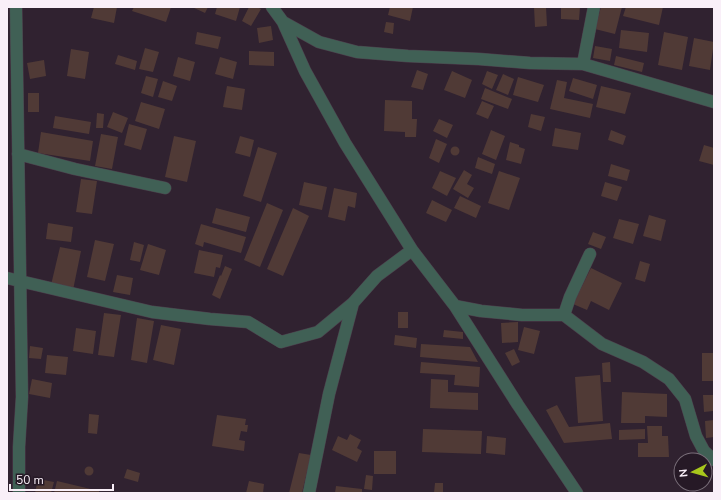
<svg xmlns="http://www.w3.org/2000/svg" width="721" height="500" font-family="'Nunito Sans',sans-serif">
<style>
.building{fill:#503a36}
.lines{fill:none;stroke-linecap:round;stroke-linejoin:round}
.minor-casing{stroke:#4c3f4c;stroke-width:13}
.minor{stroke:#406055;stroke-width:12}
</style>
<rect width="100%" height="100%" fill="#302230"/>
<path class="building" d="M94 7H117L114 23 91 18Z
M134 7H171L166 22 132 11Z
M192 7H208L205 13Z
M217 7H240L236 21 215 14Z
M249 7H257L261 9 251 26 242 21Z
M390 7H413L410 21 388 15Z
M534 7H546L547 26 535 27Z
M561 7H580L579 20 561 19Z
M601 7H622L615 34 595 29Z
M626 7H663L659 25 623 16Z
M386 22 394 23 393 34 384 32Z
M271 26 273 40 259 43 257 28Z
M621 30 649 33 647 52 619 48Z
M197 32 221 37 218 49 195 44Z
M664 32 688 37 682 70 658 65Z
M694 38 714 42 710 70 689 66Z
M595 46 612 49 610 61 593 58Z
M145 48 159 52 153 72 139 69Z
M71 49 89 52 85 79 67 76Z
M249 51 274 52V66L249 65Z
M118 55 137 61 135 70 115 64Z
M616 56 644 63 642 72 614 65Z
M178 57 195 62 190 81 173 76Z
M220 57 237 62 233 79 215 74Z
M44 60 46 76 30 79 27 63Z
M417 70 428 74 423 90 411 87Z
M452 71 472 80 465 98 444 90Z
M487 71 498 75 492 89 482 84Z
M503 74 514 79 508 95 496 90Z
M146 76 158 79 153 97 141 93Z
M518 77 544 85 538 102 513 95Z
M573 78 597 85 593 99 569 91Z
M557 80 567 82 564 98 593 104 590 118 550 109Z
M163 81 177 86 172 101 158 97Z
M227 86 245 89 242 110 223 107Z
M601 86 631 93 625 114 596 107Z
M485 88 512 99 508 109 481 99Z
M28 93H39V112H28Z
M385 100 412 101V119H417L416 137H405V132L384 131Z
M482 101 494 106 488 119 476 114Z
M141 102 165 109 159 129 135 121Z
M113 112 128 118 122 133 107 127Z
M97 113 104 114 103 128H96Z
M531 114 545 117 541 131 528 127Z
M55 116 91 122 89 134 53 128Z
M439 119 453 125 447 138 433 131Z
M129 124 147 129 141 150 124 145Z
M555 128 581 133 578 150 552 146Z
M491 130 505 136 496 160 482 154Z
M611 130 626 136 623 145 608 140Z
M41 132 93 141 90 161 38 153Z
M101 134 118 137 112 169 95 166Z
M174 136 196 141 187 182 165 177Z
M240 136 254 140 250 157 235 153Z
M436 139 447 144 439 163 429 158Z
M510 142 519 145V147L525 149 521 164 506 160Z
M704 145 714 148V165L699 161Z
M450.5 151a4.5 4.5 0 1 1 9 0a4.5 4.5 0 1 1-9 0Z
M258 147 277 153 261 202 243 196Z
M478 157 495 164 492 174 475 168Z
M611 164 630 170 627 181 608 176Z
M464 170 472 175 467 184 474 188 468 198 453 189Z
M440 171 456 178 447 196 432 188Z
M499 171 520 178 509 210 488 203Z
M81 179 97 181 92 214 76 212Z
M304 182 327 187 322 210 299 205Z
M605 182 622 187 617 201 601 196Z
M334 188 357 193 355 208 348 206 345 221 328 217Z
M460 196 481 206 476 218 454 208Z
M432 200 452 210 446 222 426 213Z
M267 203 283 210 260 267 244 260Z
M216 208 250 217 246 232 212 223Z
M293 208 309 216 283 276 267 269Z
M649 215 666 220 661 241 643 236Z
M619 219 639 224 633 244 613 238Z
M48 223 73 227 71 242 46 239Z
M201 224 246 237 241 253 204 242 203 247 195 244Z
M593 232 606 237 601 249 588 244Z
M95 240 114 244 105 281 87 277Z
M134 242 144 245 140 262 130 260Z
M148 244 166 250 159 275 140 270Z
M60 247 81 251 73 290 51 285Z
M199 250 223 255 220 268 216 267 214 277 194 273Z
M640 261 650 264 645 282 635 279Z
M225 266 232 269 220 299 212 295 220 275 221 276Z
M591 268 622 283 609 310 591 301 587 310 573 304Z
M117 275 133 278 130 295 113 292Z
M398 312H408V328H398Z
M104 313 121 315 114 357 98 355Z
M137 318 154 321 147 363 131 360Z
M518 322V342L502 343 501 323Z
M161 325 181 329 174 365 153 360Z
M524 327 540 331 534 354 518 350Z
M76 328 96 331 93 354 73 351Z
M444 330 463 332V339L443 337Z
M395 335 417 338 416 348 394 345Z
M421 344 470 347 478 362 420 357Z
M30 346 43 348 41 359 29 358Z
M514 349 520 362 512 366 505 353Z
M702 353H714V381H702Z
M47 355 68 357 66 375 45 373Z
M421 362 480 367 479 387 454 385 455 375 420 373Z
M610 362 611 382H603L602 363Z
M600 375 603 421 578 423 575 377Z
M32 379 52 383 50 398 29 394Z
M431 379 448 380V392L478 393V410L430 408Z
M622 392 667 394V417L645 416V423H621Z
M703 395H713V411L704 412Z
M557 405 569 427 610 423 612 439 564 443 546 410Z
M89 414 99 415 97 434 88 433Z
M217 415 246 419 245 425H248L247 432 241 431 239 440 245 441 244 451 212 446Z
M714 420V437L706 438 705 421Z
M647 426H662V436H668L669 457H638V443H648Z
M423 429 482 431 481 454 422 452Z
M645 429V439L619 440V430Z
M350 434 361 440 357 448 362 451 357 462 332 450 338 436 347 440Z
M487 436 506 438 505 455 486 453Z
M374 451H396V474H374Z
M299 453 311 455 302 493H289Z
M84.5 471a4.5 4.5 0 1 1 9 0a4.5 4.5 0 1 1-9 0Z
M127 469 140 473 138 482 124 478Z
M366 475 373 476 372 490 364 489Z
M38 479 54 482 51 493H35Z
M57 481 99 491V493H54Z
M249 481 264 484 263 493H246Z
M435 483H443V493H434Z
M336 486 362 489V493H335Z"/>
<g class="lines">
<g class="minor-casing">
<path id="minor" d="M16 7 22 397 19 447V493
M272 7 283 22 305 71 345 143 412 250 455 306 518 405 577 493
M283 22 319 42 357 52 408 56 479 59 530 63 583 64 714 102
M583 64 594 7
M18 154 75 169 165 188
M7 278 152 312 210 319 248 322 281 342 318 332 353 303 377 276 412 250
M455 306 481 311 522 315H564L602 344 643 362 669 379 685 399 696 436 704 451 714 460
M564 315 570 297 590 254
M309 493 329 394 353 303"/>
</g>
<use href="#minor" class="minor"/>
</g>
<rect width="721" height="500" fill="none" stroke="#f9eff8" stroke-width="16"/>
<g transform="translate(693 472) rotate(264)"><circle r="19" fill="#261926" stroke="#7a6f7a"/>
<path d="M0-3L7 15L0 10L-7 15Z" fill="#a8c71c"/>
<text y="-6" font-size="11" font-weight="bold" text-anchor="middle" fill="#f9eff8">N</text>
</g>
<path d="M10 484v6h103v-6" fill="none" stroke="#f9eff8" stroke-width="2"/>
<text x="16" y="484" font-size="12" fill="#f9eff8" stroke="#261926" stroke-width="3" paint-order="stroke">50 m</text>
</svg>
